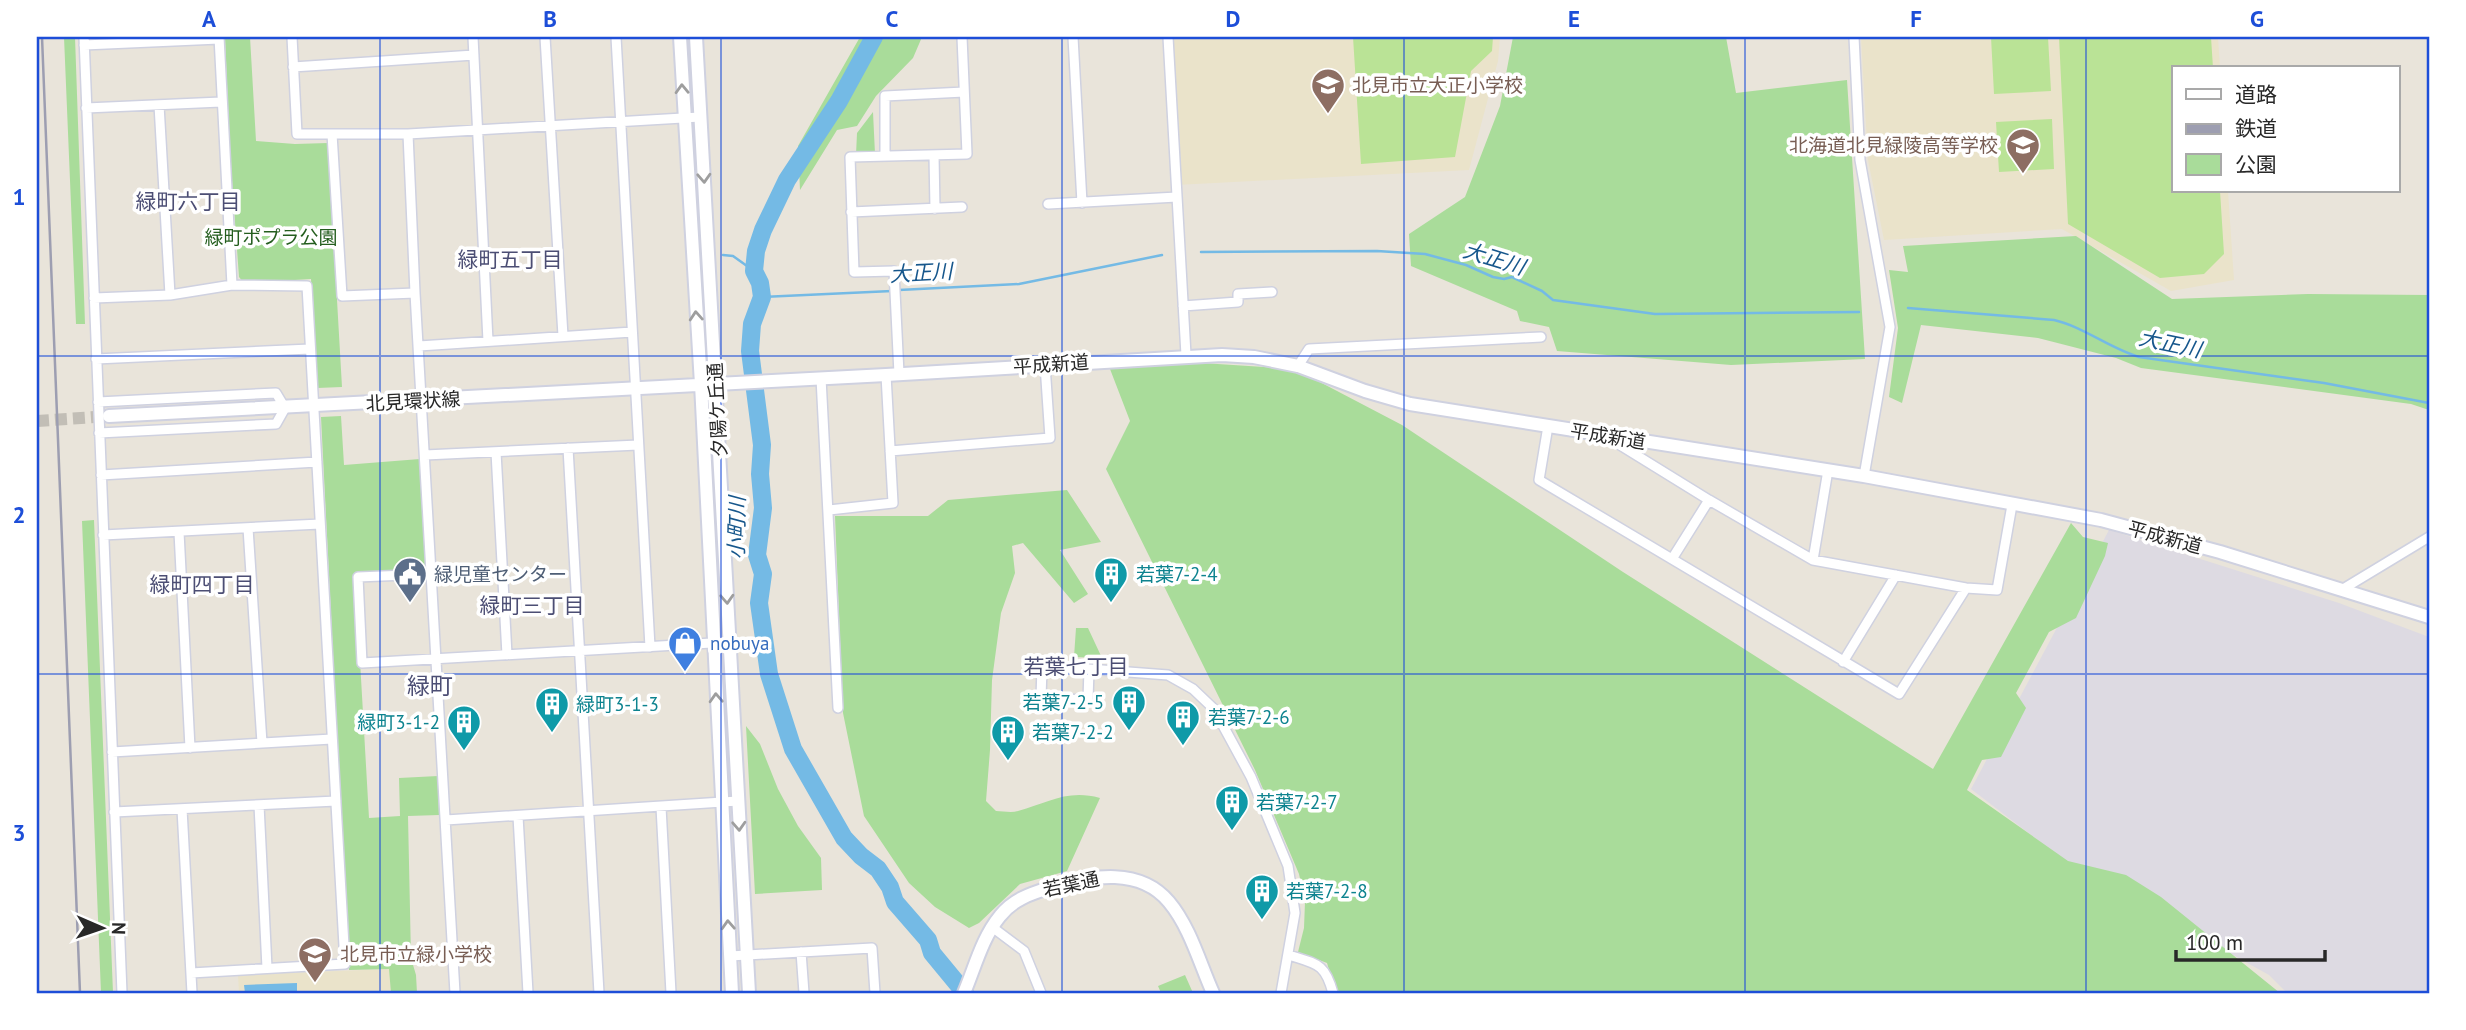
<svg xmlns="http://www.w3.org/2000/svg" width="2466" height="1030" font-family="'PT Sans','Noto Sans JP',sans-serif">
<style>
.industrial{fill:#dddae2}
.education{fill:#eae3ca}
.green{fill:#a9dc9a}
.pitch{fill:#bae396}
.water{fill:#74bae5}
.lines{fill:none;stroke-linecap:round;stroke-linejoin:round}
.stream{stroke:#74bae5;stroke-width:2.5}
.river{stroke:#74bae5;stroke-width:18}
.secondary-tunnel{stroke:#c2beb6;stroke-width:12;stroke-dasharray:12 6;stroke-linecap:butt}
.street-casing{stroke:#cfd1e0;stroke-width:12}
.secondary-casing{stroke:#cfd1e0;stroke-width:16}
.street{stroke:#fff;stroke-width:9}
.secondary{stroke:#fff;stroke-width:12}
.rail{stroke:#9d9eb1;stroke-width:2.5}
.oneway{stroke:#9e9e9e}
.grid{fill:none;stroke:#1d4ed8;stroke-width:2;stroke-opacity:0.55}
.labels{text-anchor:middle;stroke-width:7;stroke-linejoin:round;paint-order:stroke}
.education-label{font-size:19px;fill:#785e54;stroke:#fff;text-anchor:start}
.park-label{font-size:19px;fill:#245e1e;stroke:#fff}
.street-label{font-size:19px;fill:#282828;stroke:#fff}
.service-label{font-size:19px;fill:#4e5e75;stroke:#fff;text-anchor:start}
.culture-label{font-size:19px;fill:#0d838f;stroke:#fff;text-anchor:start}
.shop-label{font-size:19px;fill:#366cbe;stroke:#fff;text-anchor:start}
.neighbourhood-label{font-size:21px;fill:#4c4e74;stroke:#fff}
.water-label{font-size:21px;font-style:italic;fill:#17578c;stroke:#fff}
.quarter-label{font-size:23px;fill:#4c4e74;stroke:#fff}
.neatline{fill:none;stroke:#1d4ed8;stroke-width:2.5}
.grid-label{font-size:23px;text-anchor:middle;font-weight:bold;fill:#1d4ed8}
</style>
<rect width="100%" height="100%" fill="#e9e4da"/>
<path class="industrial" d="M2109 530 2339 603 2429 637V993H2287L2269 975 2069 864 1971 789Z"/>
<path class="education" d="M1168 37H1500L1498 61 1469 170 1176 185Z
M1861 37H2218L2220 68H2174V191H2228L2234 280 2171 291 2062 229 1884 240 1868 160Z
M390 969 391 993H239L238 975Z"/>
<path class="green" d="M64 37H75L85 324H76Z
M225 37H250L256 141 295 144 328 143 342 387 317 388 311 279 244 283 239 277 230 153Z
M860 37H922L913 58 876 96 857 126 837 130 800 190 798 146Z
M1513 37H1726L1736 93 1847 80 1865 359 1731 365 1557 351 1549 327 1520 321 1517 311 1411 266 1409 234 1465 197 1500 106Z
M873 112 875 154 856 155 857 133Z
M2076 236 2172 299 2308 294 2429 295V410L2411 404 2141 368 2116 358 2038 338 1921 325 1902 403 1889 397 1898 328 1889 270 1908 272 1903 246Z
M1202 363 1295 369 1402 425 1623 572 1933 769 2071 523 2083 537 2108 543 2105 556 2076 618 2049 632 2016 693 2026 708 2001 757 1982 760 1967 790 2068 861 2126 875 2161 897 2280 993H1336L1327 963 1298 952 1304 928 1305 902 1299 874 1255 770 1106 469 1130 421 1110 369Z
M341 416 344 465 420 459 426 569 355 573 369 818 400 816 399 778 438 776 439 815 408 816 411 958 416 975 417 993H391L389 969 349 970 321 417Z
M1067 490 1101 542 1060 550 1088 594 1074 603 1023 543 1012 546 1015 573 1001 613 992 680 990 750 986 801 996 811C1003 811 1011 813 1018 811 1048 803 1067 789 1100 798L1067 871 1020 884 979 923 969 928 935 907 909 883 864 816 843 713 835 516H928L948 500Z
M94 520 113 993H101L82 521Z
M1076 628H1088L1102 658 1074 657Z
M746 726 760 744 778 789 798 826 821 858 822 890 755 894Z
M1185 975 1193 993H1161L1158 986Z"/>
<path class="pitch" d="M1353 37H1493L1492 51 1471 71 1455 157 1361 164Z
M1991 37H2048L2051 91 1994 94Z
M2059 37H2211L2213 68H2174V191H2220L2224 254 2204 274 2160 278 2068 224Z
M2052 119 2054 169 1999 172 1996 122Z"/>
<path class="water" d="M297 983V993H245L244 985Z"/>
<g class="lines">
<path class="stream" d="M1201 252 1377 251 1425 254 1466 265 1493 277 1504 279 1512 277 1542 291 1553 300 1655 314 1859 312
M723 255 733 256 754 271
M899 290 1019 284 1162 255
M762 297 892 291
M1908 308 2054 320C2084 327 2109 348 2139 357L2324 383 2429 403"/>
<path class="river" d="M874 37 839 101 787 180 763 230 756 251 754 271 760 283 762 297 752 324 750 351 762 445 760 474 763 508 757 555 763 574 759 603 769 674 793 749 844 838 861 856 878 869 890 887 895 902 928 940 932 953 965 993"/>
<path class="secondary-tunnel" d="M37 421 109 416"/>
<g class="street-casing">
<path id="street" d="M84 37 122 993
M219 37 232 285
M292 37 297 134H408L700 117
M473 37 488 341
M545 37 563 336
M616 37 650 647
M1073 37 1082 203
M1168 37 1186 355
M1854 37 1860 160 1890 327 1864 476
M84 45 219 39
M293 67 474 55
M159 105 170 295
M86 108 221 102
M332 134 342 296 415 293
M408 134 415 293 455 993
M934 155 935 209
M885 156V96L964 92
M1048 204 1177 197
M851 212 962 207
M94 298 170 295 232 285 307 286 345 964 191 973
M1183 306 1238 302V294L1272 292
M419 346 632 332
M96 359 310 349
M1298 366 1309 349 1541 337
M899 374 894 271 854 272 850 157 967 154 962 37
M821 378 838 708
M98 402 276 393 285 408 276 424 99 433
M1548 426 1539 480 1899 694 1966 588
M1607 437 1709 500 1813 560 1966 588 1997 590 2012 505
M568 448 599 993
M890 451 1050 438 1045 365
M496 452 507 655
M425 455 638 445
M101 475 317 462
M829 510 893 503 886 375
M248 528 262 743
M179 532 190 748
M103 535 320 524
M1672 559 1709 500
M1813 560 1828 470
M431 574 358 577 362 663 729 642
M2343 589 2429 537
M1843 662 1896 575
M1042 667 1089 669 1088 700 1041 698Z
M1089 669 1168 675 1193 689 1214 709 1251 777 1288 866 1295 913 1281 993
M112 752 332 739
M259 805 267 968
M661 807 671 993
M182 809 192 993
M114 812 336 801
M518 816 528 993
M446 820 738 801
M992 927 1024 951 1041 993
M801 952 804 993
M1289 955C1317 964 1325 963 1333 993
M730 956 872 948 875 993"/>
</g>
<g class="secondary-casing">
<path id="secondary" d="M680 37 701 384 732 993
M696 37 749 993
M109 416 886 375 1222 355 1254 357 1298 366 1365 391 1410 404 1864 476 2101 520 2220 552 2429 617
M964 993C975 967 982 938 1000 916 1014 898 1033 893 1055 886 1092 876 1140 867 1169 902 1190 927 1200 964 1213 993"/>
</g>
<use href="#street" class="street"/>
<use href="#secondary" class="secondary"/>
<path class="rail" d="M42 37 80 993"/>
</g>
<defs><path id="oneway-chevron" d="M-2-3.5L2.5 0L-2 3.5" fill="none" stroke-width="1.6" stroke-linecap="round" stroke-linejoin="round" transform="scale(1.75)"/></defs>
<g class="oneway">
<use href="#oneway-chevron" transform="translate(682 89) rotate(-92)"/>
<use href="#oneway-chevron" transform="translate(704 178) rotate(87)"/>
<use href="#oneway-chevron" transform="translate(696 316) rotate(-94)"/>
<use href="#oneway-chevron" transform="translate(727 599) rotate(87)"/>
<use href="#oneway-chevron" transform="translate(716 698) rotate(-93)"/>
<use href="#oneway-chevron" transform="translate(739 826) rotate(87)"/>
<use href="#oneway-chevron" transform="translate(728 925) rotate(-93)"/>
</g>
<path class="grid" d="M380 37V993M721 37V993M1062 37V993M1404 37V993M1745 37V993M2086 37V993M37 356H2429M37 674H2429"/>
<defs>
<g id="school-pin" transform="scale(1.75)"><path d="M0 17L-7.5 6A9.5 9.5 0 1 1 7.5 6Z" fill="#8d6e63" stroke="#fff"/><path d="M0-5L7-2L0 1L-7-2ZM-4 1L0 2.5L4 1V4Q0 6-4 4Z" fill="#fff"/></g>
<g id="civic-pin" transform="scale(1.75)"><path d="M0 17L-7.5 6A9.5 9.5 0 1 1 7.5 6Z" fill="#5c6f8a" stroke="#fff"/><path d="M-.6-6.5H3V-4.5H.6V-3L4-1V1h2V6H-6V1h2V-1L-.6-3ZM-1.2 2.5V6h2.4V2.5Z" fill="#fff"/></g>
<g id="building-pin" transform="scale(1.75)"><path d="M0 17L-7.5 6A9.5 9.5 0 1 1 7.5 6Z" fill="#0f9aa8" stroke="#fff"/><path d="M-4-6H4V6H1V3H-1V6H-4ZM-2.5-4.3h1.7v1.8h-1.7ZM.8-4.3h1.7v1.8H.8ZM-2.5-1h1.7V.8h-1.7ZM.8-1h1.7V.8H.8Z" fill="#fff"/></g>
<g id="shop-pin" transform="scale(1.75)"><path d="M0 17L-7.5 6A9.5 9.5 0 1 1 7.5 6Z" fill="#3f7fe0" stroke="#fff"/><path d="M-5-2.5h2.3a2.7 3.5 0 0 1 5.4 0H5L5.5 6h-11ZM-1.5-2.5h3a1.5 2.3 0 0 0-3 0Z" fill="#fff"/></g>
</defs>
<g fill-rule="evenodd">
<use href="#school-pin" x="1328" y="85"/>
<use href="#school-pin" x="2023" y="145"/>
<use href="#civic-pin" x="410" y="574"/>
<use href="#building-pin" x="1111" y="574"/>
<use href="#shop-pin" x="685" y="643"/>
<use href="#building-pin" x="1129" y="702"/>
<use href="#building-pin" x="552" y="704"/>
<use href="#building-pin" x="1183" y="717"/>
<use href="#building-pin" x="464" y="722"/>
<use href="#building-pin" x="1008" y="732"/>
<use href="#building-pin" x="1232" y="802"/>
<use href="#building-pin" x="1262" y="891"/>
<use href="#school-pin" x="315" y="954"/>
</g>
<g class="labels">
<g class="education-label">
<text x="1352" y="92">北見市立大正小学校</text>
<text x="1998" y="152" text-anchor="end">北海道北見緑陵高等学校</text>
<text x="340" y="961">北見市立緑小学校</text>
</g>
<g class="park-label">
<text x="271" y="244">緑町ポプラ公園</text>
</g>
<g class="street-label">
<text transform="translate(1051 364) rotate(-4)" y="7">平成新道</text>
<text transform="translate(413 401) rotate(-3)" y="7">北見環状線</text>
<text transform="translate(717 410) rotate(-93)" y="7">夕陽ケ丘通</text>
<text transform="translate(1608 436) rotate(9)" y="7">平成新道</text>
<text transform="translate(2165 537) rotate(15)" y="7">平成新道</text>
<text transform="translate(1071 884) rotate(-12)" y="7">若葉通</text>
</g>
<g class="service-label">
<text x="434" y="581">緑児童センター</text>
</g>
<g class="culture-label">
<text x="1136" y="581">若葉7-2-4</text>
<text x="1104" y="709" text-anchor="end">若葉7-2-5</text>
<text x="576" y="711">緑町3-1-3</text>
<text x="1208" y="724">若葉7-2-6</text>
<text x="440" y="729" text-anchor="end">緑町3-1-2</text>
<text x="1032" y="739">若葉7-2-2</text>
<text x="1256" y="809">若葉7-2-7</text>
<text x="1286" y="898">若葉7-2-8</text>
</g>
<g class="shop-label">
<text x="710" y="650">nobuya</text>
</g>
<g class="neighbourhood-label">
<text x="188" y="209">緑町六丁目</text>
<text x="510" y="267">緑町五丁目</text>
<text x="202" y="592">緑町四丁目</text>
<text x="532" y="613">緑町三丁目</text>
<text x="1076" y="674">若葉七丁目</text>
</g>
<g class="water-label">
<text transform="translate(1494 259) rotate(17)" y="7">大正川</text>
<text transform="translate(921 273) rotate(-3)" y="7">大正川</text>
<text transform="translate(2170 344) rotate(12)" y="7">大正川</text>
<text transform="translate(737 528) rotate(-89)" y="7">小町川</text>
</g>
<g class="quarter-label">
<text x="430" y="694">緑町</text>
</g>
</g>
<rect width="2466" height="1030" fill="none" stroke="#ffffff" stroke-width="77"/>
<rect x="2172" y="66" width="228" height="126" fill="#ffffff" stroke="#a9a9a9" stroke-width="2"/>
<rect x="2186" y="89" width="35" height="10" fill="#ffffff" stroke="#a9a9a9" stroke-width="2"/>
<text x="2235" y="102" font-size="21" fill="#282828">道路</text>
<rect x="2186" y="124" width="35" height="10" fill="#9d9eb1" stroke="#a9a9a9" stroke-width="2"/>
<text x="2235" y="136" font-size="21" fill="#282828">鉄道</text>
<rect x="2186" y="154" width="35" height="21" fill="#a9dc9a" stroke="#a9a9a9" stroke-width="2"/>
<text x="2235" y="172" font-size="21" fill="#282828">公園</text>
<g transform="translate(102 928) rotate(92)" stroke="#ffffff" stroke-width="5" paint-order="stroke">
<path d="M0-5L12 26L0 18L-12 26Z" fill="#282828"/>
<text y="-10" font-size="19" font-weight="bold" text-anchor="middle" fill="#282828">N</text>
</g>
<path d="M2176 950v10h149v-10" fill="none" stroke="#282828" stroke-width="3.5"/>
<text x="2186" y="950" font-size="21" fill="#282828" stroke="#ffffff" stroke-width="5" paint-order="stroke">100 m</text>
<rect x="38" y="38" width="2390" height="954" class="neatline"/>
<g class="grid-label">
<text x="209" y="27">A</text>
<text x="550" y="27">B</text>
<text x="892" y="27">C</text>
<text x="1233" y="27">D</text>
<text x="1574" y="27">E</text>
<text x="1916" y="27">F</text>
<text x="2257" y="27">G</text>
<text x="19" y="205">1</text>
<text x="19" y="523">2</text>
<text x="19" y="841">3</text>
</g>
</svg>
